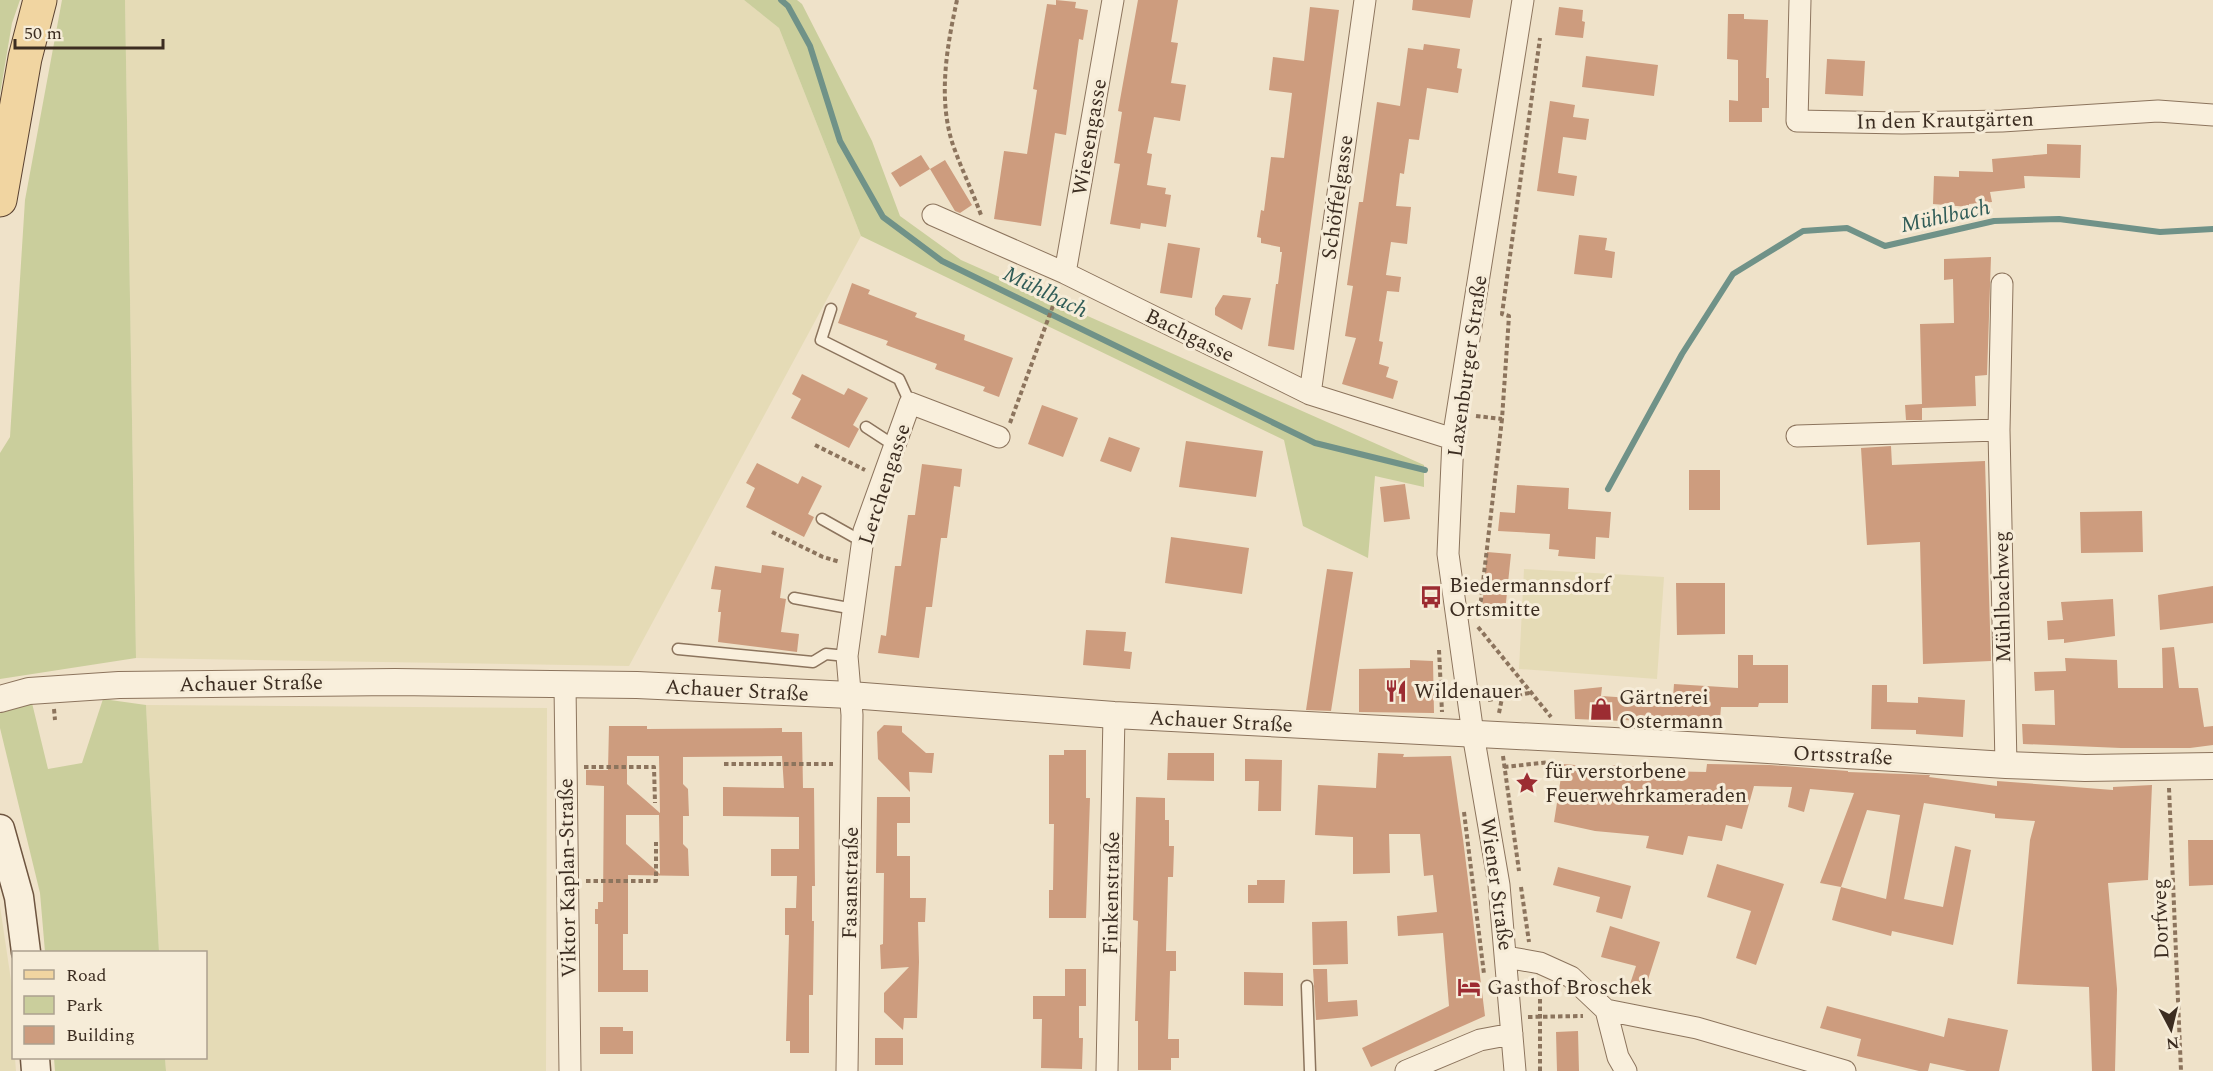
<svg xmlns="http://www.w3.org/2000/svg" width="2213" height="1071" font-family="Spectral,serif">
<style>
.farmland{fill:#e5dbb6}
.green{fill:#cace9c}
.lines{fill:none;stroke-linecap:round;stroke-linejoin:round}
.stream{stroke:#709288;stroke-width:6}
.building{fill:#cd9c7e;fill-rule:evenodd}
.service-casing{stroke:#8c745d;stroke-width:13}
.minor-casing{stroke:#8c745d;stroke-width:23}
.tertiary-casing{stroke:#8c745d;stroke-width:28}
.secondary-casing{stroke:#6e5540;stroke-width:31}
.primary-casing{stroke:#5a4231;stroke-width:35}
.path{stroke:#8c745d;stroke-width:4;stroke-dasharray:4.5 3;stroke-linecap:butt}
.service{stroke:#f9efdc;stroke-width:10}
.minor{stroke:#f9efdc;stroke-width:21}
.tertiary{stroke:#f9efdc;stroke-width:26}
.secondary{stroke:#f9efdc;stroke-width:28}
.primary{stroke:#f1d5a1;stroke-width:33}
.labels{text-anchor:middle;stroke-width:6;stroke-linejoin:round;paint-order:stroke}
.street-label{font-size:21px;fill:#3c2d21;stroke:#f6ecd8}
.poi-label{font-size:21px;fill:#3c2d21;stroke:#f6ecd8;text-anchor:start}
.water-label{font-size:22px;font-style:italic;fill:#305c57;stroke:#f6ecd8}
</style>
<rect width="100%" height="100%" fill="#efe2c9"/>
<path class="farmland" d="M125 0H744L779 28 861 236 629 666 136 658Z
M1524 569 1664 577 1657 679 1519 669Z
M146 705 547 708 546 1071H166L165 1058H206V952H159Z
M0 906 13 994 14 1058H15L16 1071H0Z"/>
<path class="green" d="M0 0H20L12 23 0 94Z
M62 0H125L136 658 0 679V453L10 437 25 200Z
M744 0H797L802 4 872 141 900 216 961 260 1424 465V487L1375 476 1368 558 1303 526 1284 440 861 236 779 28Z
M103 699 146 705 159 952H45L40 893 0 728V713L32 703 48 769 82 763Z
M54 1058H165L166 1071H55Z"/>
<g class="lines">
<path class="stream" d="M781 0 788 6 810 46 840 141 883 217 942 261 1315 443 1425 470
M1608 489 1682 354 1733 274 1803 231 1847 228 1885 246 1994 221 2059 219 2160 232 2213 229"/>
</g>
<path class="building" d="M1056 0 1076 2 1075 8 1088 10 1083 40 1079 39 1066 135 1055 133 1041 226 994 219 1004 151 1027 154 1037 90 1033 89 1047 4 1056 5Z
M1138 0H1178L1171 42 1178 43 1171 83 1186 85 1180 121 1154 117 1147 153 1152 154 1147 185 1166 188 1165 194 1171 195 1166 227 1141 223 1140 229 1110 224 1120 164 1114 163 1122 112 1118 111Z
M1413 0H1473L1470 18 1412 10Z
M1310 7 1339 10 1294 350 1268 346 1276 284H1278L1282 252H1280V247L1261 243V238L1257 237 1261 210 1264 211 1271 157 1284 158 1292 93 1269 90 1273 57 1304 61Z
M1559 7 1583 10 1582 21 1585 22 1583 38 1555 35Z
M1728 14H1744V19L1768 20 1766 78H1769V108H1762V122H1729V100L1738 101V60L1727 59Z
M1424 44 1460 49 1457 68 1462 69 1458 93 1427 88 1419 140 1409 139 1404 174 1400 173 1396 206 1411 207 1407 244 1391 242 1386 275 1401 277 1399 292 1387 291 1379 341 1383 342 1379 364 1389 367 1386 377 1398 381 1393 399 1342 384 1356 338 1345 336 1353 286 1347 285 1359 202H1363L1377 102 1400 106 1408 48 1423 50Z
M1586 56 1658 65 1654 96 1582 87Z
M1827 59 1865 61 1863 96 1825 94Z
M1550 101 1575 105 1573 117 1589 119 1586 140 1563 137 1558 173 1577 176 1574 196 1537 191Z
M2047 144 2081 145 2080 178 2024 176 2025 188 1990 192 1992 202 1969 204V207L1933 204 1934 176 1959 177V171L1993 172 1992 159 2047 154Z
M921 155 930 169 900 187 891 173Z
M945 160 972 205 960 213 955 211 930 169Z
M1579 235 1607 238 1605 250 1615 252 1612 278 1574 274Z
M1168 243 1200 248 1192 298 1160 293Z
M1991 257 1987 375 1975 376 1976 406 1922 408V420H1906L1905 405 1922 404 1920 324 1954 323 1953 279 1944 280V259Z
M852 283 870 290 868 294 917 313 915 317 965 335 964 340 1013 358 999 397 983 391 985 387 935 369 937 364 886 345 888 341 838 323Z
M1223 295 1251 298 1242 330 1215 315V308Z
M802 374 844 395 848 388 868 398 853 425 859 429 849 448 791 418 801 399 792 394Z
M1042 405 1078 418 1063 457 1028 444Z
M1109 437 1140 448 1131 472 1100 461Z
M1186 441 1263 451 1256 497 1179 487Z
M1891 446 1892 465 1985 461 1991 661 1923 664 1920 542 1867 545 1861 448Z
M757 463 798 484 802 476 822 486 808 514 814 517 804 537 746 507 755 488 746 483Z
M922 464 962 469 960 487 954 486 947 538H941L932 607H926L919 658 878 653 881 635 886 636 895 566H901L908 515H915Z
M1689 470H1720V510H1689Z
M1405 484 1410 519 1384 522 1380 487Z
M1517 485 1569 488 1568 509 1611 512 1609 538 1596 537 1595 559 1558 556 1559 550 1549 549 1550 534 1498 531 1500 512 1515 513Z
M2142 511 2143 552 2081 553 2080 512Z
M1171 537 1249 548 1242 594 1165 583Z
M1487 552 1511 554 1505 612 1482 609Z
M762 565 784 568 780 598 786 599 781 632 799 634 797 652 718 642 721 612H718L721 590 711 589 715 566 761 573Z
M1327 569 1353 572 1331 711 1306 710Z
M1676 583H1725V634L1677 635Z
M2213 586V623L2160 630 2158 595Z
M2113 599 2115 636 2064 643V639L2048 640 2047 621 2063 620 2061 602Z
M1086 630 1126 632 1124 651 1132 652 1130 669 1083 665Z
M2174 647 2179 688H2198L2204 727 2213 726V745L2190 748H2121L2023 744 2022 724 2055 725 2054 690 2035 691 2034 672 2066 671 2065 658 2117 660 2118 688H2163L2162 648Z
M1738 655H1753V665H1788V703H1759L1758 707H1721L1720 719 1696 717 1695 721 1662 719V722L1624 720 1623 721 1575 719 1574 690 1602 687 1601 696 1631 698 1633 694 1673 697 1674 684 1738 688Z
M1410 660 1433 661 1434 713 1359 712V669L1410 668Z
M1872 685H1887V702L1918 703V697L1965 700 1963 737 1916 734V730L1871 729Z
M884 725 902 726V732L926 753H934L932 773 909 772 910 792 878 759 877 732Z
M609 726H647V729L782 728V732H802L803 788H814L815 886H812V921H814L813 995H809V1053H790V1041H786L789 935H785V908H796L797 876H771V849H799V817L723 816V787L784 788 782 756 683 757V784L688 789 689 816H683V844L688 849 689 876 628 875V934H623V970H648V992H598V924H595V909H598V902H603L604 786 586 785V770H608ZM627 756H659L660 813 627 784ZM626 815H659L660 874 626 844Z
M1064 750H1086V798H1090L1086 918H1049V890H1053L1054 824H1049V755H1064Z
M1168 753H1214V781L1167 780Z
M1378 753 1404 754 1403 757 1451 756 1463 839 1485 1016 1371 1067 1362 1048 1449 1006 1443 933 1398 936 1397 916 1437 912 1433 875 1424 876 1420 834H1389L1390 873 1353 874V837L1315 835 1318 785 1376 788Z
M1245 759 1282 760 1281 811H1258L1259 781H1245Z
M1563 764 1611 768 1612 765 1655 768 1654 771 1706 772 1707 764 1770 765 1848 771V772L1930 775 1929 777 1997 786V781L2113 790V787L2152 785 2148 880 2108 883 2117 989 2115 1071H2092L2089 987 2017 984 2030 840 2035 821 1995 818V814L1924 803 1904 899 1943 907 1955 846 1971 850 1953 945 1892 931 1891 936 1832 920 1841 887 1820 883 1854 793 1810 789 1804 812 1788 807 1792 787 1754 786 1742 829 1726 825 1722 841 1688 836 1683 855 1646 848 1649 836 1595 831 1554 822ZM1867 810 1900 815 1886 899 1841 887Z
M877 797H910V823H897V856H910V898H926L925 922H918L919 962 917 1018H904L903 1030 884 1012V993L909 967 881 969 880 945 883 944 884 873H876Z
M1136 797 1165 798V820H1169V846H1174L1173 877H1168L1166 951H1176V971H1170L1168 1039H1179V1058H1171V1070H1138V1021H1135L1138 921 1133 920Z
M2188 840H2213V885L2189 886Z
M1717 864 1784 884 1756 965 1736 958 1751 911 1707 897Z
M1558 867 1631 886 1622 919 1596 912 1600 897 1553 885Z
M1257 880H1285L1284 903H1248V885H1257Z
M1347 921 1348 964 1313 965 1312 922Z
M1610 926 1660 942 1645 989 1630 984 1636 966 1601 957Z
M1065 969H1086V1006H1079V1038H1083L1082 1069 1041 1068 1042 1019H1033V996H1065Z
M1313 969H1327L1328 1002 1357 1000 1358 1016 1316 1020Z
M1244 972 1283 973V1006L1244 1005Z
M1827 1006 1944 1037 1948 1018 2008 1030 1999 1071H1967L1930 1063 1928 1071H1919L1857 1056 1861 1039 1820 1028Z
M600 1027H623V1031H633V1054H600Z
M1578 1031 1579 1071H1557L1556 1032Z
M875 1038H903V1065H875Z"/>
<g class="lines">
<g class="service-casing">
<path id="service" d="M831 309 821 340 899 379 910 403
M866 427 895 446
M822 519 863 542
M794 598 854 609
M678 649 813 662 826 654 847 656
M1307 986 1310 1071"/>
</g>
<g class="minor-casing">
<path id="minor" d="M1800 0 1797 121 1902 123 2002 121 2158 111 2213 115
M933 215 1065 273 1310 394 1453 439
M1065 273 1113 0
M2002 284 1999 430 2006 765
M1310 394 1365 0
M1797 436 1999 430
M565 685 570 1071
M1506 957 1540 963 1571 977 1606 1010 1697 1028 1845 1071
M1606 1010 1618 1057 1626 1071
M847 1071 852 715 847 656 864 531 910 403 999 437
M1107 1071 1114 715
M1406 1071 1480 1040 1512 1034
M1515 1071 1499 885 1473 734 1448 554 1453 439 1523 0"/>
</g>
<g class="tertiary-casing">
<path id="tertiary" d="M0 699 29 691 119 685 395 682 637 685 850 695 1114 715 1671 744 2006 765 2085 768 2213 766"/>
</g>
<g class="secondary-casing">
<path id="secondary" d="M0 829 19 897 26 952
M35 1058 36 1071"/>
</g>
<g class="primary-casing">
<path id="primary" d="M0 200 25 58 40 0"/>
</g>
<path class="path" d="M957 0C947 46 938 96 952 142 960 166 972 190 981 215
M1476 416 1502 419 1509 316 1502 314 1540 38
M1010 423 1058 292
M815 445 865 470
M772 532 823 557 840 562
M1479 617 1502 419
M1478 627 1551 717
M1439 650 1442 712
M1488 700 1530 693
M54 709 55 720
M1499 713 1502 698
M1503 756 1519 871
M724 764H833
M584 767H654L655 803
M1504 767 1550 762
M2169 788 2181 1071
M1464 812 1484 974
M586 881H656V842
M1521 887 1529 942
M1528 1017 1583 1016
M1540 1071V983"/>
<use href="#service" class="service"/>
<use href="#minor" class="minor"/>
<use href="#tertiary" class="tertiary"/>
<use href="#secondary" class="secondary"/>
<use href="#primary" class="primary"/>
</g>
<defs>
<g id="bus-bare" transform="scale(1.8)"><path d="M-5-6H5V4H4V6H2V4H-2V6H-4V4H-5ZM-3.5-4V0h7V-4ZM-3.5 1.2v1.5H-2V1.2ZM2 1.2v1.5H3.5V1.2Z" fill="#9c2c32" stroke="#f6ecd8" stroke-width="2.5" paint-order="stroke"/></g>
<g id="restaurant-bare" transform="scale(1.8)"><path d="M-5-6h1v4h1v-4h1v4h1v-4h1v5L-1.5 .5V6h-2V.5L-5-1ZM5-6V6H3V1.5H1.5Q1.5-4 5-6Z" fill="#9c2c32" stroke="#f6ecd8" stroke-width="2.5" paint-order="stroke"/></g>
<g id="shop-bare" transform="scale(1.8)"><path d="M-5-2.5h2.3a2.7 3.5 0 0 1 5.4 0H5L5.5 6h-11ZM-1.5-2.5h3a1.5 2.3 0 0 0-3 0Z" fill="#9c2c32" stroke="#f6ecd8" stroke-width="2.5" paint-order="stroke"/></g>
<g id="sight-bare" transform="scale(1.8)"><path d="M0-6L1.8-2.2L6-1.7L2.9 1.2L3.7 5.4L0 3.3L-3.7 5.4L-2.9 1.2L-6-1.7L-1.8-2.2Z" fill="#9c2c32" stroke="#f6ecd8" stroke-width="2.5" paint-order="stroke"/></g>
<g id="hotel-bare" transform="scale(1.8)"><path d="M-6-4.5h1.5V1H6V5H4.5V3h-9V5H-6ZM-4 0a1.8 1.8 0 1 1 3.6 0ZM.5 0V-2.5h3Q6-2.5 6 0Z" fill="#9c2c32" stroke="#f6ecd8" stroke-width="2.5" paint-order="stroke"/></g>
</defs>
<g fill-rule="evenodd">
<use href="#bus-bare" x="1431" y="597"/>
<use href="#restaurant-bare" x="1396" y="691"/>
<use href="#shop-bare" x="1601" y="709"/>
<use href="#sight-bare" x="1527" y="783"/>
<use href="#hotel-bare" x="1469" y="987"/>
</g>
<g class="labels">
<g class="street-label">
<text transform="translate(1945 120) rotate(-1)" y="7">In den Krautgärten</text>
<text transform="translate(1089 137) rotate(-80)" y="7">Wiesengasse</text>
<text transform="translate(1337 197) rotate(-82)" y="7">Schöffelgasse</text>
<text transform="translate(1190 335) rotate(26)" y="7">Bachgasse</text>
<text transform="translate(1467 366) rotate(-82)" y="7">Laxenburger Straße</text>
<text transform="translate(884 484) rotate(-72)" y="7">Lerchengasse</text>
<text transform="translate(2002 597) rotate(-91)" y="7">Mühlbachweg</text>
<text transform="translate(251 683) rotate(-1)" y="7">Achauer Straße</text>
<text transform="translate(737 690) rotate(3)" y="7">Achauer Straße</text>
<text transform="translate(1221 721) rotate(3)" y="7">Achauer Straße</text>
<text transform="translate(1843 755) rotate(3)" y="7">Ortsstraße</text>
<text transform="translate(567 878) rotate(-91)" y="7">Viktor Kaplan-Straße</text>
<text transform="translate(850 883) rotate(-89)" y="7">Fasanstraße</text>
<text transform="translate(1497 884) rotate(82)" y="7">Wiener Straße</text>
<text transform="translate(1111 893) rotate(-89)" y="7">Finkenstraße</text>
<text transform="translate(2160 919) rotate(-92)" y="7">Dorfweg</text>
</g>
<g class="poi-label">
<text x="1449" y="592">Biedermannsdorf<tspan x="1449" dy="24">Ortsmitte</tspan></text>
<text x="1414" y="698">Wildenauer</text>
<text x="1619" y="704">Gärtnerei<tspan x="1619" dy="24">Ostermann</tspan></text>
<text x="1545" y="778">für verstorbene<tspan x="1545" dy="24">Feuerwehrkameraden</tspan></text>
<text x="1487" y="994">Gasthof Broschek</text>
</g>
<g class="water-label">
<text transform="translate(1945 215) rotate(-12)" y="8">Mühlbach</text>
<text transform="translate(1046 291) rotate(26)" y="8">Mühlbach</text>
</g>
</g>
<rect x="12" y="951" width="195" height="108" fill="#f6ecd8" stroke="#aca08f" stroke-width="1.5"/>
<rect x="24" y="970" width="30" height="9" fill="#f1d5a1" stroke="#aca08f" stroke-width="1.5"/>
<text x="66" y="981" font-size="18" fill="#3c2d21">Road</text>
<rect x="24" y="996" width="30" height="18" fill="#cace9c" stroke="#aca08f" stroke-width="1.5"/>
<text x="66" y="1011" font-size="18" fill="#3c2d21">Park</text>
<rect x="24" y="1026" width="30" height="18" fill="#cd9c7e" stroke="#aca08f" stroke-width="1.5"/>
<text x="66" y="1041" font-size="18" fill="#3c2d21">Building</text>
<g transform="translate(2171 1029) rotate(173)" stroke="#f6ecd8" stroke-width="4.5" paint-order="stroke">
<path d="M0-4.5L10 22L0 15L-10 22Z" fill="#3c2d21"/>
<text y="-9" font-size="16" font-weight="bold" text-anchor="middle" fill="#3c2d21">N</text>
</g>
<path d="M15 39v9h148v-9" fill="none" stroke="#3c2d21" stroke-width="3"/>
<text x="24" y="39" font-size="18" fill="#3c2d21" stroke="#f6ecd8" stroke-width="4.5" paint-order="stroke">50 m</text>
</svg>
